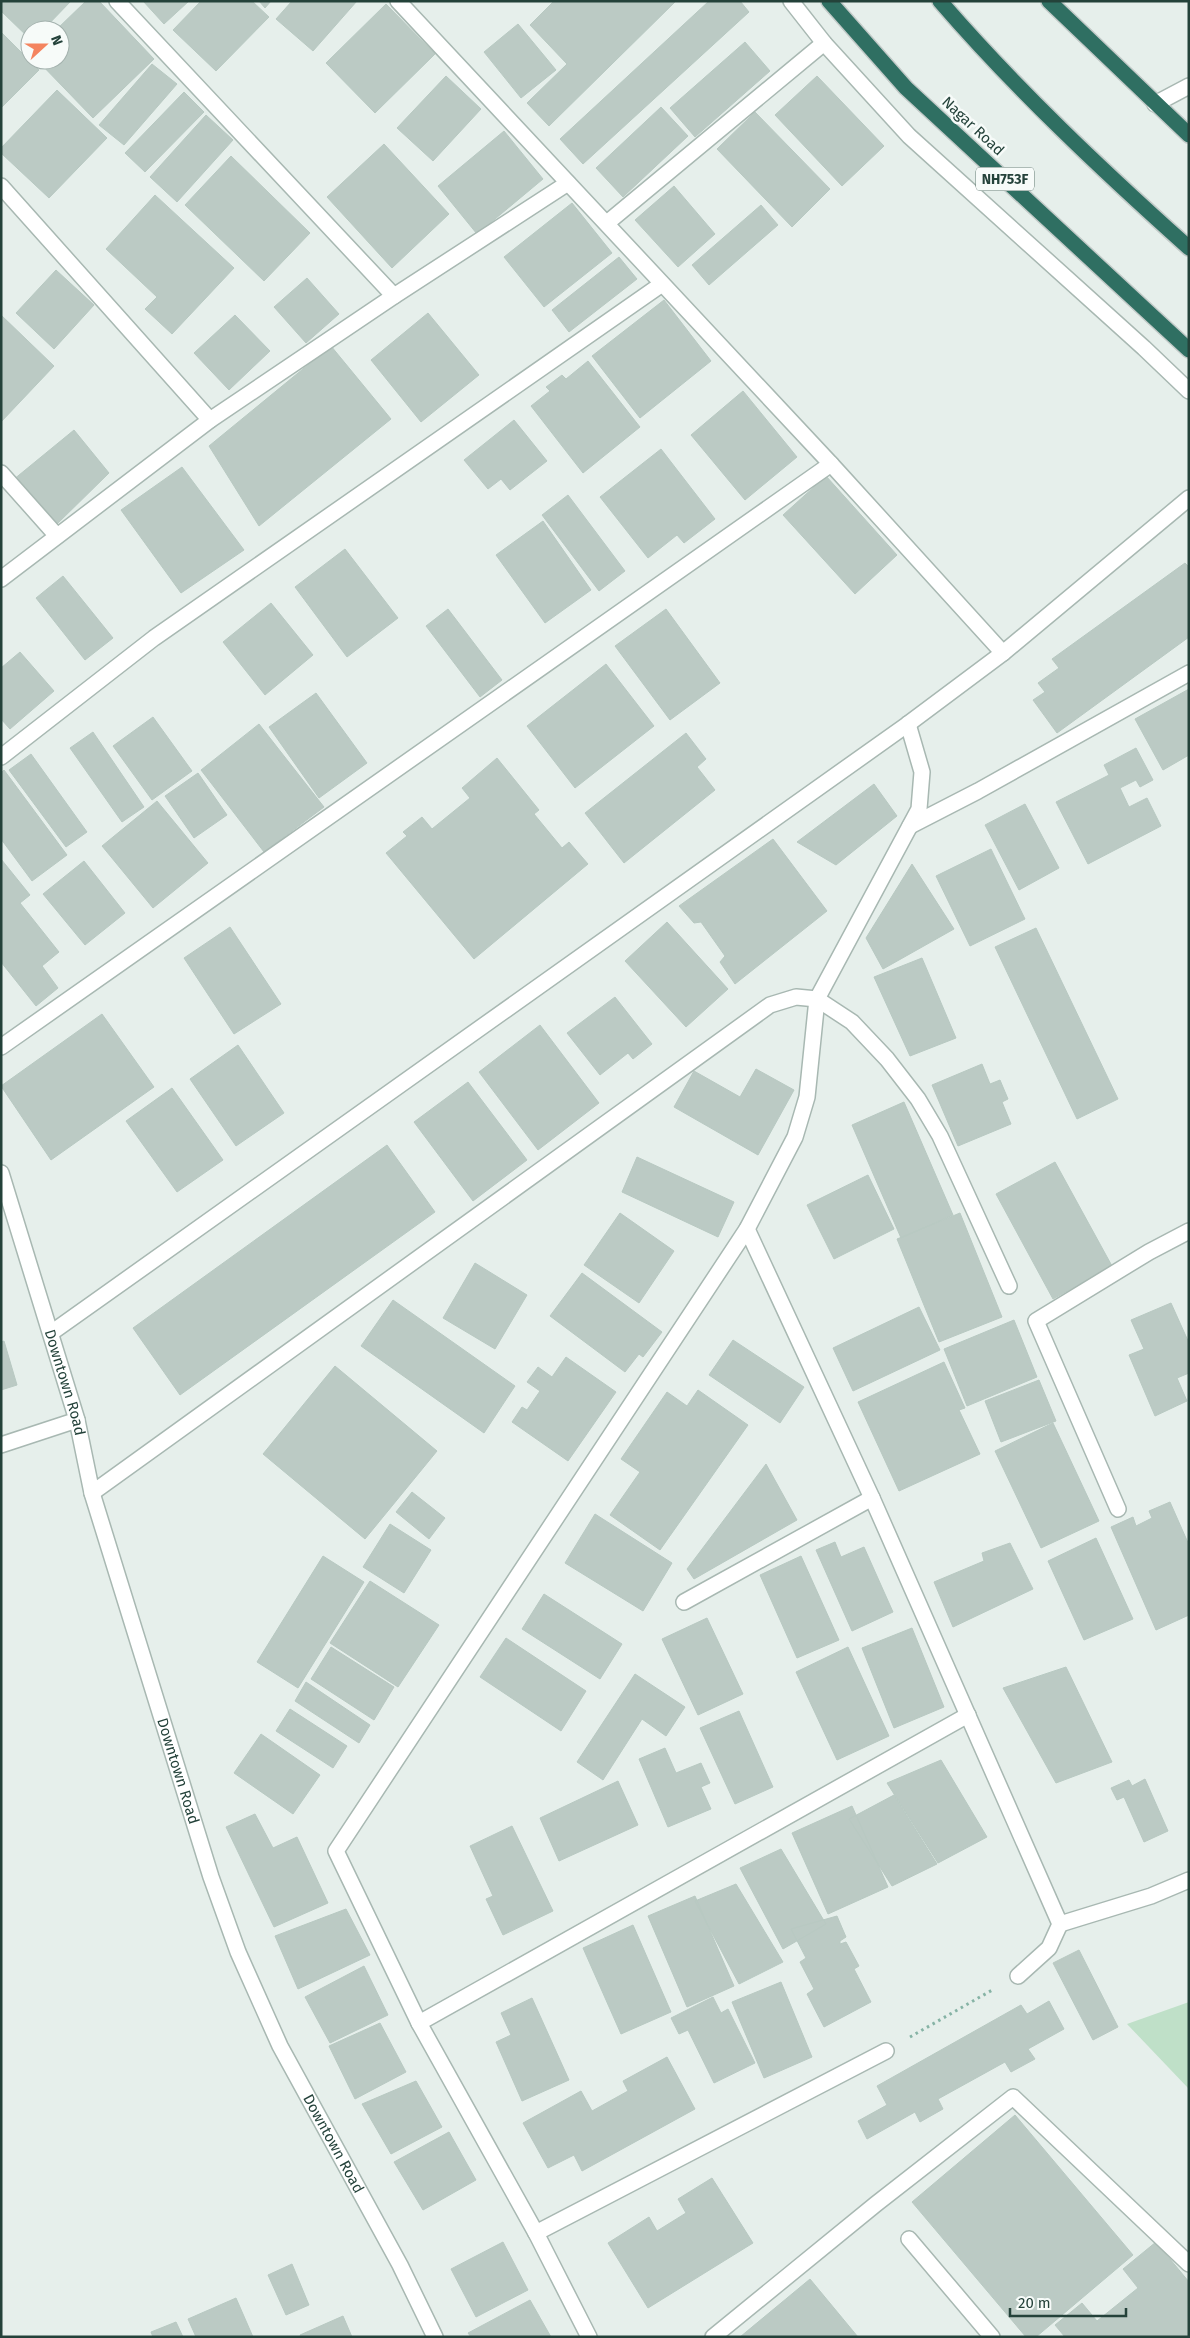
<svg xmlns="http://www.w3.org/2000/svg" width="1190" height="2338" font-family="'Fira Sans',sans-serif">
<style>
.green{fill:#bfe0c8}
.building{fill:#bbcac4;stroke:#b8c9c2}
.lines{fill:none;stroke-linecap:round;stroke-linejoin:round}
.lane-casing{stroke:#a8b8b2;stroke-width:18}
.street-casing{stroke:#a8b8b2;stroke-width:18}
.highway-casing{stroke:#c2cac8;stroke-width:18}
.path{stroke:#86b3a5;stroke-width:3;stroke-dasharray:2.5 4;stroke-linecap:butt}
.lane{stroke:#fff;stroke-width:15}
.street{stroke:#fff;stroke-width:15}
.highway{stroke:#2f6f62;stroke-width:15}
.labels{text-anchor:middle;stroke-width:5;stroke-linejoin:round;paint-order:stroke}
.shield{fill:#f7fbf9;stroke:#637a73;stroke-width:1}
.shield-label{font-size:14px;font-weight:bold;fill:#24423a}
.street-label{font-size:15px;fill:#24423a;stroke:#f7fbf9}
</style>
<rect width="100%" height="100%" fill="#e6efeb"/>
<path class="green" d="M1189 2002V2089L1127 2024Z"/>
<path class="building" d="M1 1H71L43 30H30V39L1 11Z
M86 1H99L154 59 93 118 37 60H60V30H56Z
M143 1H189L164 24Z
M201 1H252L269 17 216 71 173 30Z
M259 1H271L265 8Z
M292 1H357L313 51 276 19Z
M554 1H676L549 126 527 103 567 64 530 25Z
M709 1H740L749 12 583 164 560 139Z
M386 4 435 54 375 113 326 63Z
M518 24 556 70 521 98 484 52Z
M1 32 39 70 1 108Z
M745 42 770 71 695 137 670 108Z
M152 64 177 84 124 145 99 125Z
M446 76 481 109 433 161 397 128Z
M817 76 884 146 842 186 775 115Z
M57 90 107 138 49 198 1 153V148Z
M184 92 204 112 145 172 125 153Z
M661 107 688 136 623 197 596 168Z
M755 112 830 189 792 227 717 149Z
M206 115 233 140 177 202 150 177Z
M504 131 543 179 477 234 438 186Z
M384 144 449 214 392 268 327 197Z
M231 156 310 233 264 281 185 205Z
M674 186 715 234 678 267 635 220Z
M155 195 234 268 172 334 145 309 157 297 106 249Z
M572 203 612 253 544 307 504 257Z
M761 205 778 225 709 285 692 265Z
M619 257 637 279 569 332 552 310Z
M56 270 94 305 54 349 16 313Z
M307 278 339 314 306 343 274 307Z
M664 300 711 361 640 418 592 356Z
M428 313 479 375 421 422 371 360Z
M1 315 54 366 1 422Z
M235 315 270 351 229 390 194 353Z
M331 346 391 419 259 526 209 446Z
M588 361 640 427 583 473 531 406 550 391 546 387 562 375 566 379Z
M743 391 797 457 745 500 691 435Z
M514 420 547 461 510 490 501 479 488 489 464 460Z
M74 430 109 473 55 526 13 480Z
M661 449 715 519 684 543 677 535 648 558 600 497Z
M182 467 244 550 181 593 121 510Z
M826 476 897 555 855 594 783 515Z
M568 495 625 571 599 591 542 515Z
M543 521 591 590 545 623 496 555Z
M345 549 398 618 347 657 295 587Z
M1185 563 1189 567V637L1057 733 1033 700 1045 692 1038 683 1059 668 1052 659Z
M63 576 113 638 85 660 36 598Z
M271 603 313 655 265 695 223 642Z
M448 609 502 680 480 697 426 626Z
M666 609 720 683 670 720 615 646Z
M20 652 54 691 10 729 1 719V668Z
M606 664 654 726 575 788 527 726Z
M1189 689V755L1163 770 1135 719Z
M316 693 367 763 319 798 269 727Z
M153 717 192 771 152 800 113 746Z
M259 724 324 807 264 852 201 770Z
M93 732 144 807 122 822 70 748Z
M686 733 706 759 697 767 715 790 624 863 585 813Z
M1136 748 1153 780 1140 787 1136 780 1120 788 1129 807 1147 798 1161 826 1088 864 1056 802 1109 775 1104 765Z
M31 754 87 832 66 847 9 770Z
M497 758 539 810 534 814 562 848 569 842 588 864 474 959 386 853 407 836 403 832 422 817 432 829 470 798 462 788Z
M4 770 67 855 32 881 1 839V773Z
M198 773 227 815 194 838 165 796Z
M874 784 897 816 836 865 797 842Z
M157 801 208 863 153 908 102 846Z
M1025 804 1059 868 1019 890 985 825Z
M773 839 827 911 735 984 720 962 725 956 701 922 694 923 679 906Z
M991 849 1025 919 970 946 936 876Z
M1 859 30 895 20 903 59 952 42 966 58 988 36 1006 1 962Z
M84 861 125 913 85 945 43 894Z
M912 864 954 929 883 969 866 938Z
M667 922 728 989 686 1027 625 961Z
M230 927 281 1004 234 1034 184 958Z
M1036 928 1118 1099 1077 1119 995 947Z
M922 958 956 1038 910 1056 874 977Z
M615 997 652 1044 633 1059 628 1053 600 1075 567 1033Z
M102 1014 154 1087 51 1160 1 1086Z
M540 1025 599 1103 538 1150 479 1072Z
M238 1045 284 1113 236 1146 190 1079Z
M982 1064 990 1084 1000 1080 1008 1099 1002 1102 1011 1124 958 1146 932 1085Z
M756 1069 794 1090 758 1155 674 1107 694 1071 740 1097Z
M468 1082 527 1160 473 1201 414 1122Z
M172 1088 223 1160 177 1192 126 1121Z
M904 1102 953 1215 901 1238 852 1125Z
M387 1145 435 1212 180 1395 133 1328Z
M637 1157 734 1202 718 1237 622 1192Z
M1055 1162 1112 1266 1053 1299 996 1194Z
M868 1175 894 1229 834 1259 807 1205Z
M620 1213 674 1251 639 1303 584 1265Z
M960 1213 1002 1317 939 1342 897 1239Z
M475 1263 527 1295 495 1349 443 1318Z
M582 1273 662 1332 643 1357 639 1354 625 1372 550 1316Z
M393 1300 515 1386 484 1433 361 1346Z
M1171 1303 1189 1343V1373L1177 1378 1187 1401 1155 1416 1129 1355 1144 1349 1131 1320Z
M919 1307 940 1350 853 1391 833 1348Z
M1014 1320 1037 1377 967 1406 944 1349Z
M733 1340 804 1387 780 1423 709 1375Z
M4 1341 17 1385 1 1390V1342Z
M566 1357 616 1392 568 1461 512 1422 522 1407 527 1410 540 1391 527 1382 538 1367 552 1377Z
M944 1362 965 1408 959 1410 980 1454 899 1491 858 1402Z
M335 1366 437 1451 365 1539 263 1454Z
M1039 1380 1056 1421 1001 1442 985 1401Z
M698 1390 748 1425 660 1550 610 1515 640 1472 621 1459 667 1392 687 1406Z
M1053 1423 1099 1521 1041 1548 995 1451Z
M766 1464 797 1520 694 1579 687 1569Z
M412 1492 445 1518 429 1539 396 1512Z
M1170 1502 1189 1545V1615L1156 1630 1111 1527 1133 1517 1136 1526 1152 1518 1149 1511Z
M595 1514 672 1563 643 1611 565 1563Z
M390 1524 431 1550 404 1593 363 1567Z
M1096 1538 1133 1619 1084 1640 1048 1561Z
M835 1542 841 1557 864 1547 893 1612 852 1631 816 1550Z
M1010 1543 1033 1589 953 1627 934 1582 984 1561 982 1553Z
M323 1556 364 1582 298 1688 257 1662Z
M801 1556 839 1640 797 1658 760 1575Z
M370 1581 439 1625 398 1687 330 1643Z
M544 1594 622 1644 600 1679 522 1629Z
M707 1618 743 1694 698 1715 662 1639Z
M912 1628 944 1707 894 1728 862 1648Z
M506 1638 586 1691 561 1731 480 1677Z
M331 1647 394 1687 374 1720 311 1679Z
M848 1647 889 1736 837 1760 796 1672Z
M1066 1667 1112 1762 1056 1783 1003 1688Z
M635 1674 685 1707 666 1736 642 1719 603 1780 577 1762Z
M306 1682 370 1725 359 1743 295 1701Z
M290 1709 347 1746 333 1768 276 1731Z
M739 1711 773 1787 735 1804 700 1728Z
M261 1734 320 1775 293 1814 234 1773Z
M665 1748 676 1773 701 1763 710 1783 701 1787 711 1809 668 1827 639 1759Z
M941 1760 987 1837 938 1863 887 1783Z
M1145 1779 1168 1831 1144 1842 1124 1797 1117 1800 1111 1788 1129 1780 1132 1786Z
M618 1781 638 1825 559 1861 540 1818Z
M894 1795 937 1864 892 1886 849 1819Z
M852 1806 888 1887 828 1914 792 1833Z
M255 1814 273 1848 297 1837 328 1903 274 1927 226 1827Z
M512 1826 553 1911 503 1935 486 1899 493 1896 470 1846Z
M781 1849 826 1924 783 1949 740 1868Z
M736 1884 783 1962 739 1984 695 1901Z
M695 1896 734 1986 687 2007 648 1916Z
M346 1909 370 1955 298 1989 275 1936Z
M837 1916 846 1937 840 1941V1944L846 1942 859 1966 854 1969 871 2002 824 2027 807 1994 814 1989 800 1962 806 1958 791 1929Z
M633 1925 671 2012 621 2034 583 1948Z
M1079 1950 1118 2027 1093 2040 1053 1963Z
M364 1966 388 2015 330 2043 305 1997Z
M781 1982 812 2057 764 2078 732 2002Z
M713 1997 721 2013 728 2009 755 2063 714 2083 688 2030 679 2034 671 2018Z
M532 1998 569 2080 522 2101 496 2042 511 2035 501 2013Z
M1049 2001 1064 2029 1028 2049 1035 2059 1011 2072 1005 2062 938 2099 943 2109 920 2122 915 2112 867 2139 858 2121 887 2105 877 2086 1021 2005 1027 2014Z
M380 2023 406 2072 355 2099 329 2046Z
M667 2057 695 2109 582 2171 574 2155 548 2168 523 2123 581 2091 592 2111 628 2091 623 2081Z
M416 2081 442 2127 391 2154 362 2104Z
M1015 2115 1133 2255 1036 2337H1026L912 2202Z
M449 2132 476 2180 423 2210 394 2162Z
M712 2178 753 2243 648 2308 608 2243 649 2217 657 2231 686 2213 678 2199Z
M503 2242 528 2290 476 2317 451 2269Z
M1156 2242 1189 2282V2337H1065L1055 2325 1082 2303 1097 2321 1138 2288 1123 2269Z
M292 2264 309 2305 286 2315 268 2275Z
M810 2279 858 2337H740Z
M236 2298 253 2337H196L188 2319Z
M530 2300 551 2337H471L468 2333Z
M343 2316 352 2337H301L300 2335Z
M176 2322 183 2337H153L151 2332Z"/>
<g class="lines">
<g class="lane-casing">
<path id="lane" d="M791 1 824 43 909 136 1144 348 1189 391
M1 1445 77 1420
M909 2239 992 2337
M713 2337 876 2204 1013 2097 1189 2264"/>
</g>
<g class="street-casing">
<g id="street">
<path d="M117 1 394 296"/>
<path d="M398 1 831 464 1003 653"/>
<path d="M1155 104 1189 86"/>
<path d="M1 186 210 420"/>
<path d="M607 223 824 43"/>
<path d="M1 473 57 536"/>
<path d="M1 579 210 420 394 296 568 183"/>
<path d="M1 757 154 638 662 284"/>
<path d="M910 826 978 791 1189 673"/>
<path d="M1 1047 831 464"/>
<path id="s1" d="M1 1173 77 1420 92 1493 211 1877 238 1952 280 2046 400 2265 435 2337"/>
<path d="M747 1229 872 1498 1060 1924 1049 1948 1018 1976"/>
<path d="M51 1333 908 724 1003 653 1189 498"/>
<path d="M92 1493 770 1005 796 997 817 999 852 1022 887 1059 918 1099 940 1136 1009 1286"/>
<path d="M1118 1509 1036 1321 1149 1252 1189 1231"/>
<path d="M684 1602 872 1498"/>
<path d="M1060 1924 1151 1896 1189 1880"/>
<path d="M419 2023 968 1715"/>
<path d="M536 2233 886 2051"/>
<path d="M589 2337 536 2233 419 2023 336 1851 747 1229 795 1137 807 1097 817 999 919 809 922 772 908 724"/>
</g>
</g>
<g class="highway-casing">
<path id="highway" d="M829 1 906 88 1189 350
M940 1C1016 89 1102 170 1189 248
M1049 1 1189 135"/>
</g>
<path class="path" d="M910 2037 994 1989"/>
<use href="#lane" class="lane"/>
<use href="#street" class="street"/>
<use href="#highway" class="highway"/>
</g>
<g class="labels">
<rect class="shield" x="976" y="167.5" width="58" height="23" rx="4"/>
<g class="shield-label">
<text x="1005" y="184">NH753F</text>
</g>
<g class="street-label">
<text transform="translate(973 126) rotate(43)" y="5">Nagar Road</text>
<text dy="5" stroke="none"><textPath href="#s1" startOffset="219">Downtown Road</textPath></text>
<text dy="5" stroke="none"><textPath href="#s1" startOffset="624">Downtown Road</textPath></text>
<text dy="5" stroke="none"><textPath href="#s1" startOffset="1029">Downtown Road</textPath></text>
</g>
</g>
<rect width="1190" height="2338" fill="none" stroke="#24423a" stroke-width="5"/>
<g transform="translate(45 45) rotate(69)"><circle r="24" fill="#f7fbf9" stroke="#a3b1ad"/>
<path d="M0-4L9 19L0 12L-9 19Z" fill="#f4845f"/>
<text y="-8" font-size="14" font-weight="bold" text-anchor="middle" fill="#24423a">N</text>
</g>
<path d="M1010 2308v8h116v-8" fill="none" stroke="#24423a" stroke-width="2.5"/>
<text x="1018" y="2308" font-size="15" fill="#24423a" stroke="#f7fbf9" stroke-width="4" paint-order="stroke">20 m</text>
</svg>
